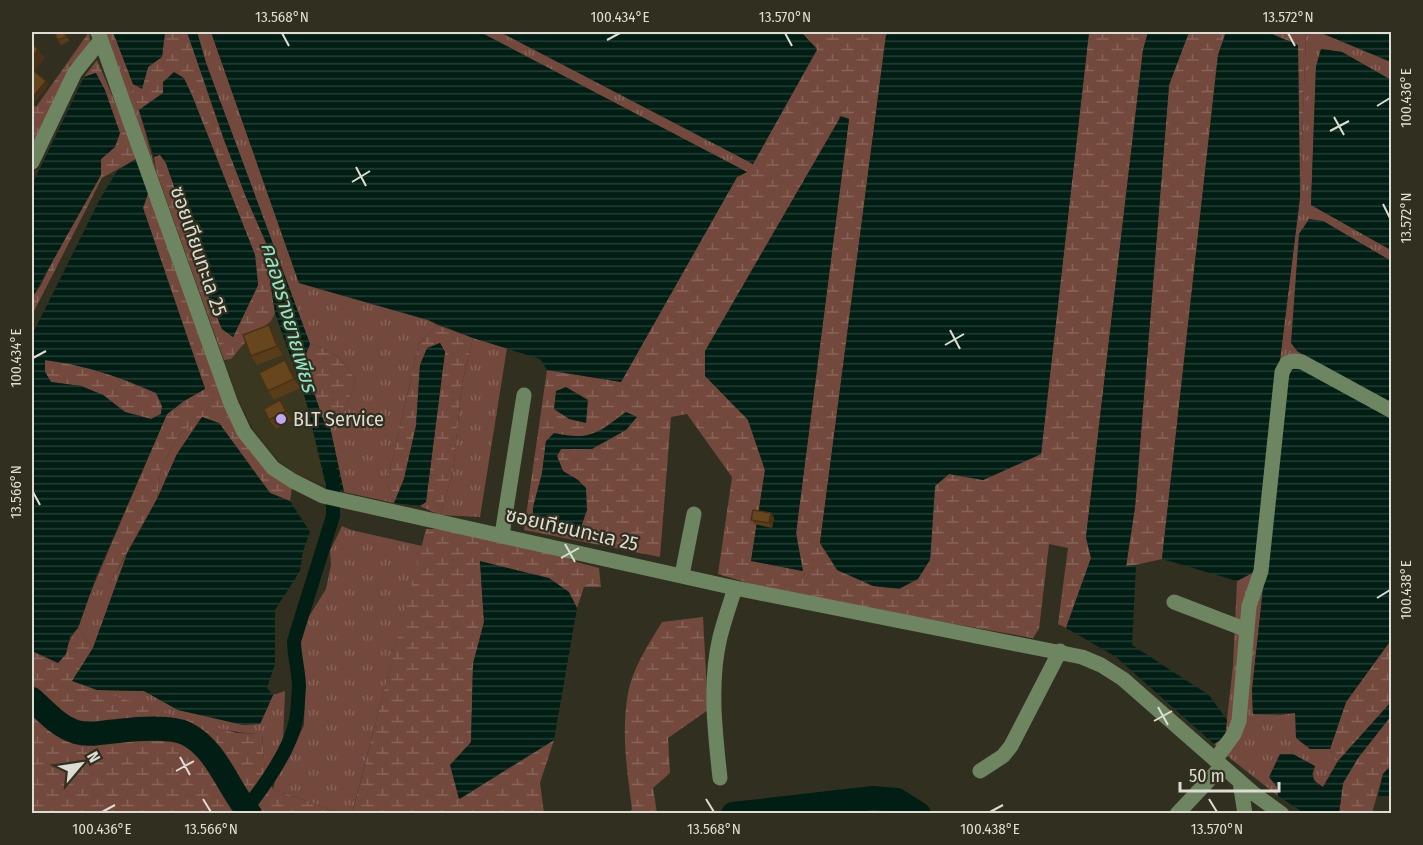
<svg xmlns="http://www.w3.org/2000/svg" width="1423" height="845" font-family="'Fira Sans Condensed','Noto Sans Thai',sans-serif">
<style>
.built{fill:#3a3721}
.grass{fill:url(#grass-tufts)}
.wetland{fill:url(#wetland-marsh);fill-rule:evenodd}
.water{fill:url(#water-rules);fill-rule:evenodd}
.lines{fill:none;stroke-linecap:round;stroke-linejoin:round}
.canal{stroke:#001e14;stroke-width:14}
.river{stroke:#001e14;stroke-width:24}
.minor{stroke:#6d8561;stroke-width:15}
.wall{fill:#593c19}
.shaded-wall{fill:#483114}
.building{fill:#67461d;stroke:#483114;stroke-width:1.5}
.ticks{fill:none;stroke:#deddd3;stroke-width:2}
.poi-dot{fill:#c0a8f4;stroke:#313020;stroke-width:2}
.labels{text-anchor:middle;stroke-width:4.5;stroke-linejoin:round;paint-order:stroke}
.street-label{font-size:20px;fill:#deddd3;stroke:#313020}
.poi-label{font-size:20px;fill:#deddd3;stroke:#313020;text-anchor:start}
.water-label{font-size:21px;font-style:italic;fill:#8de9c6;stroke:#313020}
.neatline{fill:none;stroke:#deddd3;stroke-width:2}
.ticks-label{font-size:15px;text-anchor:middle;fill:#deddd3}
</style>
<defs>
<pattern id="grass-tufts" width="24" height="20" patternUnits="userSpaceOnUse" patternTransform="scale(1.5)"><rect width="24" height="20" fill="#74493d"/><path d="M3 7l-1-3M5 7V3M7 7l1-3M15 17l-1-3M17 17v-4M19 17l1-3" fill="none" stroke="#876358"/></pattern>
<pattern id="wetland-marsh" width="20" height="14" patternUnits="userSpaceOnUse" patternTransform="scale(1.5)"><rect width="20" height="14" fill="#74493d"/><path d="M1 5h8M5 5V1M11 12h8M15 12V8" fill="none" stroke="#876358"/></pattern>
<pattern id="water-rules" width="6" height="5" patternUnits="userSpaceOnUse" patternTransform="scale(1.5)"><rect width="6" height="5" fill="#001e14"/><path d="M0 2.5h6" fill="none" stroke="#253e35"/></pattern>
</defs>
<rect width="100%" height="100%" fill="#313020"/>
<path class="built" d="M275 313 306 401 326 486 298 475 279 461 254 430 239 401 224 360 231 359 247 340 271 321Z"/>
<path class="grass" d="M104 32H109L139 110 156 171Z
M197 32H211L299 283 428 320 437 325 419 344 387 483 394 503 344 492 329 422 337 423C346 412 350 394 356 380 344 361 332 349 310 344L206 63Z
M480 32H512L753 164 747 172Z
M1306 32H1319L1391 62V80L1342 52 1321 49 1316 67 1311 205 1391 250V261L1323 221 1297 351 1391 405V419L1301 369 1285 386 1252 690 1253 714 1281 715 1295 713 1310 749H1330L1338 761 1323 787C1314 781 1311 778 1315 766L1277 787 1278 796 1226 755 1214 744 1225 737 1233 666 1237 581 1254 572 1300 197Z
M473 338 507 348 480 517 440 515 453 473 462 383Z
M202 417 177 454 157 499 161 468 179 435Z
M342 526 351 530 422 546 352 813H340L273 789 277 774 290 756 304 725 305 684 299 648 308 618 326 589 331 565 330 551Z
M127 554 93 648 78 628 90 594 110 583Z
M97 690 144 691 178 710 260 724 273 695 285 691 283 743 265 773 262 734C209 733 147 707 97 690Z"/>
<path class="wetland" d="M89 32 91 46 70 65 32 148V104L36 107Z
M109 32H113L133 84 142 88 148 67 162 56 165 32H187L246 197 274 261 275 278 270 281 275 313 271 321 247 340 231 359 224 360 156 171 154 157 160 154 166 163 190 233 206 256 205 288 222 329 233 337 258 285 255 255 191 93H163L139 110Z
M801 32H891L886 36 820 543 930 560 935 486 949 474 983 480 1041 454 1089 32H1148L1143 50 1086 537 1091 558 1066 628 1058 624 1068 548 1049 544 1039 629 1033 638 898 614 748 583 718 574 732 477 687 414 671 417 660 557 524 530 547 370 621 382 737 177 747 172 753 164 817 50ZM840 116 849 119 796 533 802 571 751 561 765 470 748 420ZM626 412 592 448 561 449 557 456 563 471 578 480 542 473 546 442 577 438 599 432Z
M1189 32H1226L1218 55 1162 559 1126 567 1135 507 1169 85Z
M1267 32H1306L1300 197 1298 45Z
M97 60 117 107 136 159 102 178 32 315V298L41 285 101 159 115 147 95 73 84 77Z
M149 190 233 424 292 488 290 501 270 493 219 423 202 417 179 435 161 468 157 499 110 583 90 594 167 414 184 401 205 388 143 208Z
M437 325 473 338 462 383 453 473 440 515 420 506 426 501 445 352 440 343 420 365 416 426 404 479 394 503 387 483 419 344Z
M310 344C332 349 344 361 356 380 350 394 346 412 337 423L324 422 303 361Z
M45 360 68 363 112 374 157 393 162 406 161 414 151 419 125 412 103 395 81 386 51 382 45 372Z
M426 529H443L559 554 576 562 599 568 601 587H584L577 608 568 592 480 562 484 622 473 664 471 742 460 799 554 740 540 783 544 813 352 814Z
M703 617 708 710 668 738 670 773 653 788 657 813 628 814 632 809C627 770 621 733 628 693 633 667 649 644 662 622Z
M78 628 93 648 73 681 155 710 236 733 262 734 265 772 273 789 340 813H32V651L58 662C68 651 68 638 78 628Z
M1391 640V702L1338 761 1330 749 1346 702Z
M1391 716V765L1383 774 1372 813 1339 814 1343 783 1358 758Z"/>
<path class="water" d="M113 32H165L162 57 148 67 142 89 133 84Z
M187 32H197L206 63 310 344 303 361 324 422H329L344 492 326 486 306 401 275 313 270 280 275 278 274 261 246 197 224 140Z
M211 32H480L747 172 737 177 621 382 547 370 540 359 473 338 428 320 299 283Z
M500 32H801L817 49 753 164Z
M891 32H1089L1041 454 983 480 949 474 935 486 930 560 918 579 899 589 873 586 837 570 820 543 886 35Z
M1148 32H1189L1169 85 1135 507 1126 566 1136 565 1132 645 1209 695 1227 720 1225 737 1214 744 1116 657 1066 628 1091 558 1086 537 1143 50Z
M1226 32H1267L1298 45 1300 197 1254 572 1237 581 1162 559 1218 55Z
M1319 32H1391V62Z
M1321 49 1342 52 1391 80V250L1311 205 1316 67Z
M174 72 184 78 191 93 255 255 258 285 233 337 222 329 205 288 206 256 190 233 166 163 160 155 154 157 139 110 163 93V82Z
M96 73 105 90 120 133 115 147 101 159V175L32 298V185L84 77Z
M841 116 849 119 796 533 803 571 751 561 765 470 748 420 705 376V351Z
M136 159 149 190 143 208 205 389 184 401 167 414 96 577 78 628 70 636 66 654 58 663 32 651V335L100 199 117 171ZM45 360C88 366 117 376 156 393L162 406 161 414 151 419 125 412 103 395 81 386 51 382 45 372Z
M1309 219 1323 221 1391 261V405L1297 351 1291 343 1299 234Z
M440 343 445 352 426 502 420 506 394 503 404 479 416 426 420 365 427 348Z
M1292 369H1301L1391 419V640L1346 702 1330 749H1310L1296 738 1295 713 1253 714 1252 690 1285 386Z
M566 387 588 400 586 423 569 419 554 409 556 391Z
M626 412 637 417 626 430 592 449H561L557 456 563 471 578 480 586 488 587 510 578 536 533 527V507L542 473 546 441 554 433C590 441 598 433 626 412Z
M202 417 219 423 270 493 290 501 310 532 303 551 300 571 275 610V664L267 688 273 695 260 724 243 725 178 710 144 691 97 690 72 681 93 648 127 554 157 499 177 454Z
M480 561 549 578 569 592 577 608 554 740 459 799 450 765 471 742 473 664 484 622Z
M1391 702V716L1358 758 1343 783 1339 813H1301V811L1278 796 1277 787 1269 777 1280 754H1293L1315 766 1312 774 1314 781 1323 787 1338 761Z
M1391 765V794L1390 796H1378L1383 774Z"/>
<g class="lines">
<path class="canal" d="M246 809C265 785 290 750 296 720 298 709 298 698 299 687 299 672 294 656 294 641L333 516V481L330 471"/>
<path class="river" d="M32 699C45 711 59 727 76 732 90 736 104 732 118 731 135 729 172 726 187 734 218 750 228 789 250 814
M733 814 873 798 897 800 919 814"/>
<path class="minor" d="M98 32 231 404 244 432 273 468 293 481 323 496 735 588 1082 657 1101 665 1123 679 1253 793 1282 814
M32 162 75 72 101 40
M502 535 524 395
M682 575 694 514
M1174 602 1247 630
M1215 760 1234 734 1239 721 1249 606 1261 571 1282 372 1287 363 1294 361 1302 362 1392 411
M980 771 1003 756 1011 746 1060 651
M720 778C715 732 709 683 720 637 724 621 730 604 735 588
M1240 782 1245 814
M1177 814 1222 766"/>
</g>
<path class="wall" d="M65 32 69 41 61 45 58 40Z
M275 334 283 355 257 365 251 356Z
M291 369 300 388 274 400 268 391Z
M280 400 292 420 276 429 269 420Z
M771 513 774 518 772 528 754 524 751 520Z"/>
<path class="shaded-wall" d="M38 49 45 58 32 74V58Z
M46 81 49 85 34 103 32 98Z
M269 325 275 334 283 355 277 346Z
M285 360 291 369 300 388 294 379Z
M280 400 286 409 292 420 286 411Z
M771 513 774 518 772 528 769 523Z"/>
<path class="building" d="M54 32H64L66 37 58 40Z
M32 44 38 49 32 58Z
M33 70 46 81 32 98V72Z
M269 325 277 346 251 356 243 335Z
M285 360 294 379 268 391 259 373Z
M280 400 286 411 269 420 264 409Z
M753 510 771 513 769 523 751 520Z"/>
<path class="ticks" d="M282 33 289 46M785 33 792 46M1288 33 1295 46M607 40 620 33M1377 106 1390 98M1334 117 1344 135M1330 131 1349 121M356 167 366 186M352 182 370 171M1383 204 1390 218M950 330 960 349M945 345 964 334M33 358 46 351M33 492 40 505M565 544 575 562M561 558 579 548M1377 598 1390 590M1158 707 1168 725M1154 721 1172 711M180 757 190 775M176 771 194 761M203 799 211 812M706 799 714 812M1209 799 1217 812M102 812 115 805M990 812 1003 805"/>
<circle class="poi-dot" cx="281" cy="419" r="6"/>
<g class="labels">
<g class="street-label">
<text transform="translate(199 251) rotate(71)" y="7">ซอยเทียนทะเล 25</text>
<text transform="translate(572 529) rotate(13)" y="7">ซอยเทียนทะเล 25</text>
</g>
<g class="poi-label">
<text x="293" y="426">BLT Service</text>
</g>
<g class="water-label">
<text transform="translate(289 317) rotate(74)" y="7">คลองรางยายเพียร</text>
</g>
</g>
<rect width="1423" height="845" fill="none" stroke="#313020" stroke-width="66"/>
<g transform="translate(81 764) rotate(61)" stroke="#313020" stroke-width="4.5" paint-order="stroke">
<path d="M0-4.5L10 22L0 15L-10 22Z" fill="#deddd3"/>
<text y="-9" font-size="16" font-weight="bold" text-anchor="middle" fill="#deddd3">N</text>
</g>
<path d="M1180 782v9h99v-9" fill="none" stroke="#deddd3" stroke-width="3"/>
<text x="1189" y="782" font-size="18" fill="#deddd3" stroke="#313020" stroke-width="4.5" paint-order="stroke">50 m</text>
<rect x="33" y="33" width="1357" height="779" class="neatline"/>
<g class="ticks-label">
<text x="282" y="22">13.568°N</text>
<text x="620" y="22">100.434°E</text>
<text x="785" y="22">13.570°N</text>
<text x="1288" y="22">13.572°N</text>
<text transform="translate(1406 98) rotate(-90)" y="5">100.436°E</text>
<text transform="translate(1406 218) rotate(-90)" y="5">13.572°N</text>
<text transform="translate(16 358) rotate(-90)" y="5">100.434°E</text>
<text transform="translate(16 492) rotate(-90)" y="5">13.566°N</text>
<text transform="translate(1406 590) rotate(-90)" y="5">100.438°E</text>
<text x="102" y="834">100.436°E</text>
<text x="211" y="834">13.566°N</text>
<text x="714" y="834">13.568°N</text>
<text x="990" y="834">100.438°E</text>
<text x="1217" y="834">13.570°N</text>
</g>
</svg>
